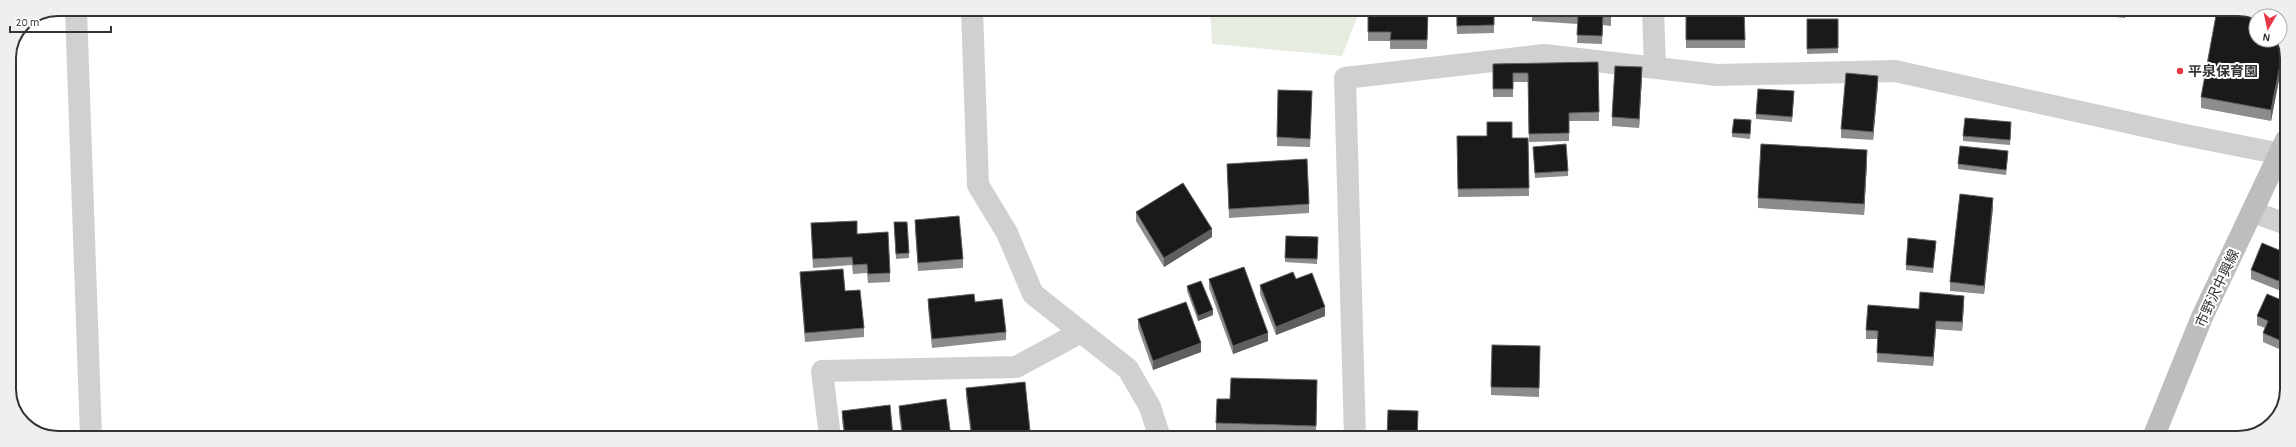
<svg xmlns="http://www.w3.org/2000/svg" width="2296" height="447" font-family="'Alegreya Sans','Noto Sans JP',sans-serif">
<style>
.green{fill:#e6ecdf}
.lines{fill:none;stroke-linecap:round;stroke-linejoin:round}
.minor{stroke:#d0d0d0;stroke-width:22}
.secondary{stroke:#bdbdbd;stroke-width:22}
.wall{fill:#8c8c8c}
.shaded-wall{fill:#5f5f5f}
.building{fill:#1a1a1a;stroke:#5f5f5f}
.poi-dot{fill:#e63946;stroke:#fff;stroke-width:1.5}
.labels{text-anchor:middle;stroke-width:4;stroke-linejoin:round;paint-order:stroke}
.poi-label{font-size:14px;font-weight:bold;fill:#333;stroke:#fff;text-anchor:start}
.street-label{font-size:14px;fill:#333;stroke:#fff}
.rim{fill:none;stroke:#333;stroke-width:2}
</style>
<rect width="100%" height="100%" fill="#fff"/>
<path class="green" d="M1210 9 1360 10 1342 56 1212 44Z"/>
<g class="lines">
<path class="minor" d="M76 9 91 437
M972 9 978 185 1007 233 1033 294 1128 369 1150 407 1160 438
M1653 10 1655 67
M2253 212 2286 224
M830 437 822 371 1016 367 1081 332
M1355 438 1345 78 1544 55 1717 75 1895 71 2185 135 2281 154"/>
<path class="secondary" d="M2153 438 2202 317 2286 140"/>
</g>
<path class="wall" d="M1428 10 1427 49H1390V41H1368V32Z
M1456 10H1494V33L1457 34Z
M1532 10H1611V26L1603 25 1602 44 1577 43 1578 24 1532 21Z
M1686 10H1744L1745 48H1686Z
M2087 10H2126L2125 18 2087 14Z
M1807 19H1838V53L1807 54Z
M2280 38 2285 49 2271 121 2201 108V97Z
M1598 62 1599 121H1569V141L1529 142 1528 82H1513V97H1493V64Z
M1642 76 1639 128 1612 126V117Z
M1878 84 1873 140 1841 138V129Z
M1278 90 1312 91 1310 147 1277 146Z
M1794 96 1792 122 1756 119V114Z
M1487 122 1512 138H1528L1529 196 1458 197 1457 136H1487Z
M1751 125 1750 139 1732 137V133Z
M2011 127 2010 145 1963 141V136Z
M1533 147 1568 171V176L1535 178Z
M2008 156 2006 175 1958 169V164Z
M1867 161 1864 215 1758 208V198Z
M1227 164 1309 204V213L1229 218Z
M1993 207 1984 294 1950 291V282Z
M1136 212 1212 237 1164 267 1136 221Z
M915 220 963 259V268L918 271 915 229Z
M894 222 909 253V258L896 259Z
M811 223 857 234 890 273V282L868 283 867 273 853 274 852 265 813 268Z
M1286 236 1318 237 1317 264 1285 262Z
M1936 246 1933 273 1906 270V265Z
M2286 253V293L2251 279V270Z
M800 272 845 291 864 328V337L805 342 800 281Z
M1209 279 1268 341 1233 354 1209 288Z
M1296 279 1325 316 1276 335 1260 294V285Z
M1187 286 1213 315 1198 321 1187 291Z
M928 299 975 302 1006 332V340L932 348 928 308Z
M2286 302V352L2263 342V333L2265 328 2257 325V316Z
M1964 304 1962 331 1936 329 1933 366 1877 362 1878 339H1866V330L1919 309Z
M1138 319 1201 352 1153 370 1138 328Z
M1540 346 1539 397 1491 395V387Z
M966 388 1030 431V438L971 437 966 396Z
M1317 389 1316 434 1216 432V423L1230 399Z
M899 406 951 437H902L899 414Z
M842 411 893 437H844L842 419Z"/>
<path class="shaded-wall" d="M2284 45 2285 49 2271 121V110Z
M1642 67V76L1639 128V119Z
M1878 76V84L1873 140V132Z
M1867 150V161L1864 215V204Z
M1993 198V207L1984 294V286Z
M1212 229V237L1164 267V258Z
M1964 296V304L1962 331V322Z
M1325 307V316L1276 335V327Z
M1213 310V315L1198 321V316Z
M1936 321V329L1933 366V357Z
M1268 333V341L1233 354V346Z
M1201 343V352L1153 370V361Z"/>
<path class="building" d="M1368 10H1428L1427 40H1390L1391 32H1368Z
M1457 10H1494V25L1457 26Z
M1532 10H1611V17L1603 16 1602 36 1577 35 1578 15 1532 13Z
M1686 10H1744L1745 40H1686Z
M2217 10H2248L2259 16H2256V40H2280V38L2284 45 2271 110 2201 97Z
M1807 19H1838V48L1807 49Z
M1598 62 1599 112 1569 113V133L1529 134 1528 73H1513V89H1493V64Z
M1615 66 1642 67 1639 119 1612 117Z
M1846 73 1878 76 1873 132 1841 129Z
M1758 89 1794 91 1792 117 1756 114Z
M1278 90 1312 91 1310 139 1277 137Z
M1965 118 2011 122 2010 140 1963 136Z
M1734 119 1751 120 1750 134 1732 133Z
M1487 122H1512V138H1528L1529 188 1458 189 1457 136H1487Z
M1566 144 1568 171 1535 173 1533 147Z
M1761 144 1867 150 1864 204 1758 198Z
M1960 146 2008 151 2006 170 1958 164Z
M1307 159 1309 204 1229 209 1227 164Z
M1183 183 1212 229 1164 258 1136 212Z
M1960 194 1993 198 1984 286 1950 282Z
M959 216 963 259 918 263 915 220Z
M857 221V234L888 232 890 273 868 274 867 264 853 265 852 257 813 259 811 223Z
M894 222H907L909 253 896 254Z
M1286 236 1318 237 1317 259 1285 258Z
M1908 238 1936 241 1933 268 1906 265Z
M2262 243 2286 253V284L2251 270Z
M1244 267 1268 333 1233 346 1209 279Z
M843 269 845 291 860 290 864 328 805 333 800 272Z
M1293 272 1296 279 1312 273 1325 307 1276 327 1260 285Z
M1201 281 1213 310 1198 316 1187 286Z
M1920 292 1964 296 1962 322 1936 321 1933 357 1877 353 1878 331 1866 330 1868 305 1919 309Z
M974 294 975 302 1002 299 1006 332 932 339 928 299Z
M2267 294 2286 302V343L2263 333 2268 321 2257 316Z
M1186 302 1201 343 1153 361 1138 319Z
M1492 345 1540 346 1539 388 1491 387Z
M1231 378 1317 380 1316 426 1216 423 1217 399H1230Z
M1025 382 1030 431 972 437 966 388Z
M946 399 951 437H903L899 406Z
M890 405 893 437H845L842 411Z
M1388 410 1418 411 1417 438 1387 437Z
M1625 435 1648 436V438H1625Z"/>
<circle class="poi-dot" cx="2180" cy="71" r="4"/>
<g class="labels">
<g class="poi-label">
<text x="2188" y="76">平泉保育園</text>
</g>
<g class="street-label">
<text transform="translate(2217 288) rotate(-65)" y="5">市野沢中興線</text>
</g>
</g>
<path d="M0 0H2296V447H0ZM58 16H2238A42 42 0 0 1 2280 58V389A42 42 0 0 1 2238 431H58A42 42 0 0 1 16 389V58A42 42 0 0 1 58 16Z" fill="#efefef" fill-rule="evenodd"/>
<path class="rim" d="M58 16H2238A42 42 0 0 1 2280 58V389A42 42 0 0 1 2238 431H58A42 42 0 0 1 16 389V58A42 42 0 0 1 58 16Z"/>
<g transform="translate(2268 28) rotate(189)"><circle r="19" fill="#ffffff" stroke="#adadad"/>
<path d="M0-3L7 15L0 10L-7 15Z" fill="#e63946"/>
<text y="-6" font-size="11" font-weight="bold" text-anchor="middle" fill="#333333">N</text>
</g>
<path d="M10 26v6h101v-6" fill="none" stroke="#333333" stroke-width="2"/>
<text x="16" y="26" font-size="12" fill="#333333" stroke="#ffffff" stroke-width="3" paint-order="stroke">20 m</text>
</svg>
